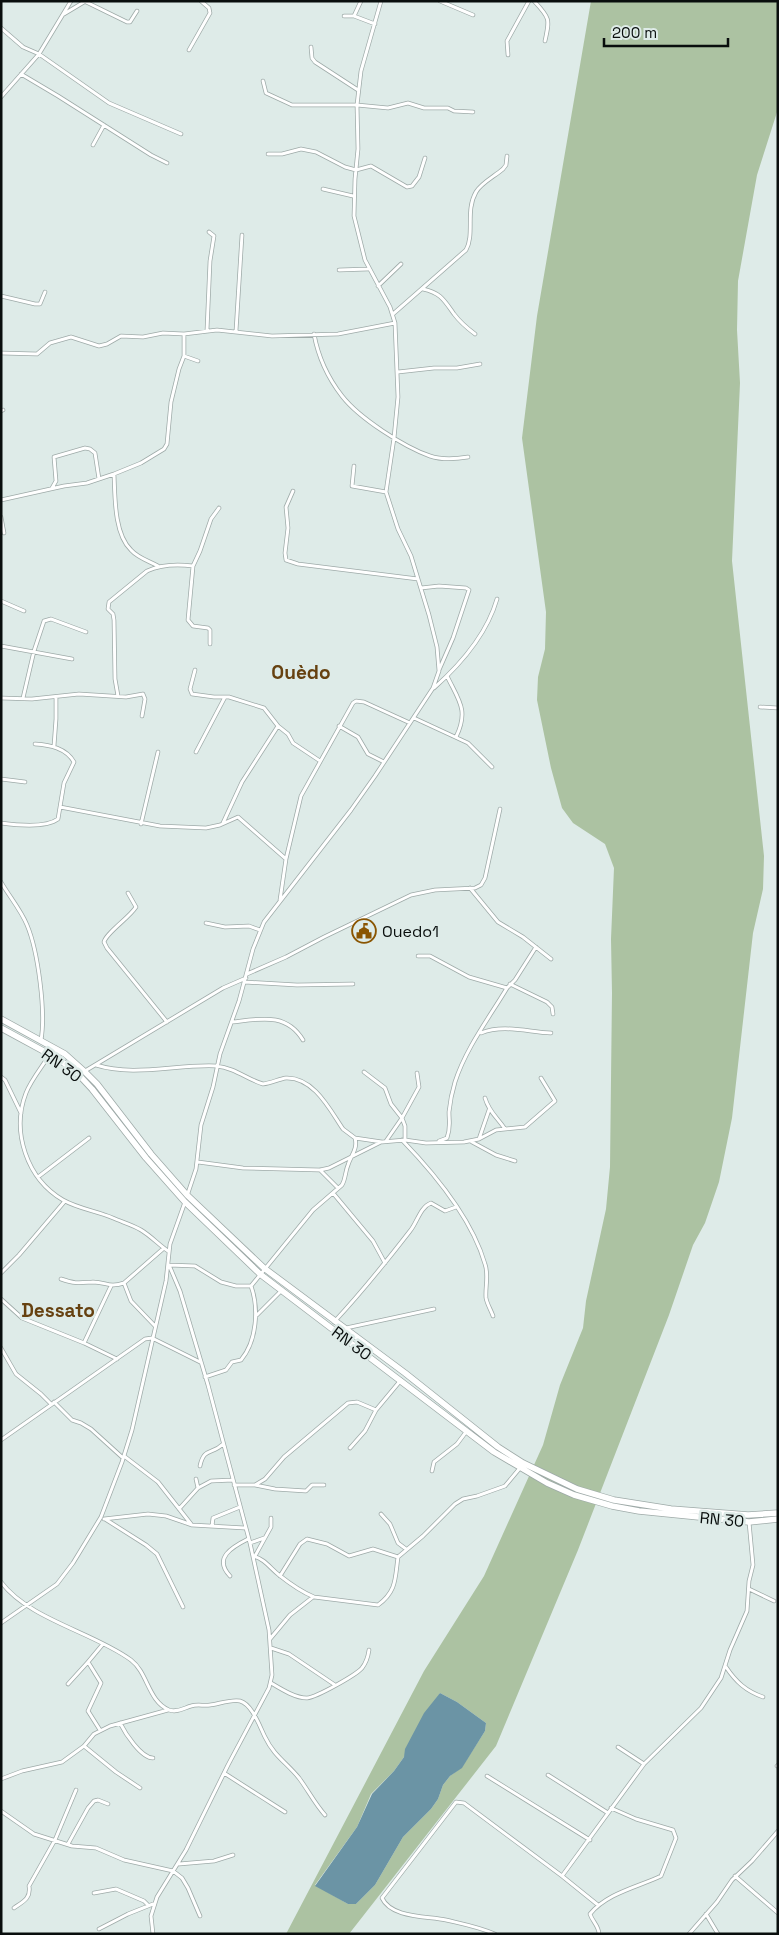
<svg xmlns="http://www.w3.org/2000/svg" width="779" height="1935" font-family="'Space Grotesk',sans-serif">
<style>
.green{fill:#acc2a2;fill-rule:evenodd}
.water{fill:#6b94a5}
.lines{fill:none;stroke-linecap:round;stroke-linejoin:round}
.street-casing{stroke:#9eaaa8;stroke-width:4.5}
.primary-casing{stroke:#9eaaa8;stroke-width:7}
.street{stroke:#fff;stroke-width:3}
.primary{stroke:#fff;stroke-width:5.5}
.labels{text-anchor:middle;stroke-width:5;stroke-linejoin:round;paint-order:stroke}
.poi-label{font-size:16px;fill:#090e0d;stroke:#deebe8;text-anchor:start}
.street-label{font-size:16px;fill:#090e0d;stroke:#deebe8}
.quarter-label{font-size:19px;font-weight:bold;fill:#664110;stroke:#deebe8}
</style>
<rect width="100%" height="100%" fill="#deebe8"/>
<path class="green" d="M591 1H778V109L757 175 738 281 737 330 740 383 732 561 764 856 763 889 753 933 732 1118 719 1182 705 1223 693 1245 669 1315 578 1550 496 1746 349 1934H286L424 1671 484 1576 543 1445 560 1385 583 1328 586 1301 606 1209 610 1167 612 993 611 939 614 868 605 844 573 823 562 808 551 768 537 700 538 677 545 649 546 612 522 438 537 316ZM440 1693 457 1702 486 1723 485 1731 462 1767 450 1776 443 1785 438 1799 431 1809 403 1837 375 1885 356 1904H348L315 1885 357 1827 371 1794 394 1771 404 1757Z"/>
<path class="water" d="M440 1693 457 1702 486 1723 485 1731 462 1768 450 1776 443 1785 438 1799 431 1809 403 1837 375 1885 356 1904H348L315 1886 357 1827 372 1794 394 1771 404 1757 405 1749 424 1713Z"/>
<g class="lines">
<g class="street-casing">
<path id="street" d="M84 1 127 22H130L137 11
M440 1 473 15
M534 1C550 18 550 19 545 41
M64 14 84 2
M344 16H354L375 24
M354 16 361 1
M1 28 23 47 39 54 109 103 181 134
M311 47 312 58 315 62 358 90
M189 50 210 13 209 8 201 1
M508 55 507 41 529 1
M21 74 58 96 151 155 167 163
M263 81 266 93 292 105H357L388 108 408 103 424 108H448L454 111 473 112
M1 97 39 54 71 1
M93 145 104 125
M268 154H282L301 149 316 152 345 167 356 170 371 166 407 187 412 186 419 177 425 158
M323 189 353 196
M339 270 368 269
M378 286 401 264
M423 289C441 293 444 300 454 314 460 322 467 328 475 334
M1 296 35 304H40L45 292
M393 314 466 250C475 234 465 211 476 192 481 183 495 176 503 169L506 165 507 156
M207 330 210 261 214 236 209 232
M236 331 242 235
M314 334C318 356 328 378 342 396 359 418 404 447 430 456 442 460 456 459 468 457
M1 353 37 354 50 343 71 337 99 346 107 344 121 336 143 337 163 333 184 334 217 330 272 336 338 334 395 323
M184 356 198 361
M398 372 434 368H457L480 364
M1 411 3 410
M354 466 352 486 386 492
M114 474C115 496 114 534 131 550 138 558 149 561 158 566
M52 488 56 481 54 457 85 448 90 449 95 453 99 479
M293 491 286 507 288 528 285 553 286 560 298 564 418 579
M1 500 64 486 87 483 114 474 141 463 164 449 167 444 171 402 179 369 184 356V334
M1 517 4 533
M421 588 439 586 466 588 469 590 453 638 439 670
M1 601 24 611
M210 644V630L208 628 193 626 188 620 193 566 200 551 211 519 219 508
M1 646 72 659
M195 670 190 689 192 694 214 697H229L264 708 278 726 288 734 293 743 320 761
M447 676C459 701 469 710 456 737
M434 688C461 664 487 634 497 599
M118 696 115 679 114 620 113 614 108 609 109 602 147 571C162 564 177 564 193 566
M1 698 32 699 79 694 126 697 143 694 145 699 142 716
M23 698 34 651 44 621 51 619 86 632
M760 707 778 708
M414 718 468 743 492 767
M339 726 358 737 368 754 384 762
M54 746 56 719V697
M196 752 225 697
M1 779 25 782
M60 807 160 826 206 828 220 825 238 817 286 859
M1 823C16 825 46 828 58 819L64 783 74 762C66 748 50 745 35 744
M223 823 242 782 278 726
M141 824 158 752
M1 882C9 896 21 910 27 925 38 951 46 1012 41 1040
M470 888 498 922 523 937 551 959
M128 893 136 907C129 918 106 933 104 942L107 948 167 1022
M280 900 286 859 301 796 353 703 356 701 364 702 410 723
M206 923 225 927 249 926 260 930
M418 956H430L469 977 507 988
M247 974 286 957 324 937 411 895 435 890 475 888 481 885 485 878 500 809
M245 982 297 985 353 984
M510 984 547 1002 552 1007 553 1014
M232 1022C260 1019 286 1012 303 1040
M481 1033C503 1024 528 1032 551 1033
M50 1054C42 1067 31 1080 26 1093 11 1132 27 1179 63 1200 79 1209 97 1211 113 1218 122 1222 133 1225 141 1230 151 1236 159 1245 168 1251
M96 1065C134 1077 177 1064 216 1066 236 1068 246 1079 263 1084 271 1083 279 1079 286 1078 314 1077 330 1110 343 1129L355 1138 382 1142 405 1140 426 1143 464 1142 479 1139 496 1130 525 1127 555 1101 541 1078
M85 1071 223 988 246 978
M364 1072 385 1088 391 1104 402 1118 405 1126V1140
M1 1077 5 1080 21 1113
M485 1098C489 1112 497 1117 505 1129
M479 1139 489 1110
M402 1140C434 1173 472 1219 485 1264 489 1275 485 1287 486 1298 487 1304 491 1310 493 1316
M386 1141 402 1118 419 1087 417 1073
M439 1141 447 1138C451 1127 449 1123 449 1112 450 1102 452 1092 455 1082 466 1048 489 1018 507 988L515 980 536 947
M472 1142 496 1155 515 1161
M198 1162 243 1168 320 1170 329 1168 381 1142
M320 1170 338 1188
M38 1177 89 1138
M333 1193 373 1241 385 1263
M187 1196 196 1169 201 1125 213 1087 220 1054 239 1001 253 949 264 922 351 810 375 776 433 688 439 671 437 647 429 615 411 556 398 529 386 492 394 438 398 397 395 323 390 307 365 260 354 216 355 179 358 149 357 105 361 71 381 1
M1 1273 19 1255 65 1201
M61 1279C76 1284 78 1283 93 1282 106 1282 109 1288 124 1283L164 1248
M124 1283 131 1301 155 1326
M251 1286 313 1210 342 1185C346 1178 345 1172 348 1165 351 1155 358 1149 355 1138
M1 1299 22 1318 84 1343 117 1359
M257 1315 281 1291
M334 1322C361 1293 386 1262 410 1231 417 1223 420 1207 431 1203L445 1211 456 1207
M346 1328 434 1309
M84 1343 111 1286
M1 1348 16 1374 41 1394 51 1404
M205 1377 226 1370 232 1362 241 1360C257 1341 259 1308 251 1286
M54 1402 72 1420 81 1423 91 1429 123 1458
M1 1440 145 1339 152 1338 200 1362
M350 1448 365 1431 376 1410
M124 1456 158 1482 191 1524
M200 1466C204 1447 212 1455 223 1444
M432 1471 434 1462 457 1444 466 1432
M196 1479 198 1488
M234 1485H255L275 1489 306 1491 312 1485H324
M255 1485 265 1479 284 1457 348 1403 357 1402 376 1410 401 1380
M179 1509 198 1488 211 1481 233 1480
M381 1514 390 1524 398 1543 406 1549
M104 1519 148 1514 166 1516 192 1525 245 1528
M105 1519 146 1545 157 1554 183 1607
M212 1526 213 1518 240 1507
M250 1543 264 1538
M253 1556C265 1559 270 1568 279 1575 289 1583 302 1592 314 1597L378 1605C397 1591 395 1578 398 1557L423 1536 455 1504 463 1499 477 1496 505 1486 520 1468
M255 1556 271 1527V1518
M230 1576C213 1558 232 1547 248 1539
M280 1576 300 1544 307 1539 327 1544 349 1556 373 1549 398 1557
M1 1582C30 1620 93 1632 131 1660 148 1673 148 1701 169 1710 177 1713 184 1708 191 1706 197 1704 204 1706 210 1705 218 1704 232 1699 240 1701 252 1704 260 1727 265 1737 274 1756 287 1763 299 1778 308 1790 315 1804 325 1815
M749 1589 774 1601
M1 1623 57 1584 73 1563 101 1517 122 1462 132 1430 166 1281 170 1244 185 1202
M270 1639 290 1615 313 1597
M271 1648 289 1654 335 1685
M726 1667C736 1682 746 1691 763 1697
M271 1683C281 1689 295 1698 307 1698 317 1697 356 1675 362 1668 366 1663 368 1657 369 1650
M68 1684 88 1662
M120 1723C125 1733 141 1758 153 1758
M100 1730 88 1711 101 1683 88 1662 103 1644
M84 1746 116 1772 140 1788
M618 1747 644 1764
M777 1766 778 1765
M224 1773 285 1812
M548 1775 608 1813
M487 1776 590 1840
M1 1779 22 1771 62 1762 84 1746 94 1734 110 1726 168 1710
M1 1811 34 1834 72 1846 96 1848 124 1860 173 1871 182 1878 188 1888 200 1916
M68 1844 88 1808 94 1801 98 1800 108 1804
M179 1864 214 1861 233 1855
M562 1876 644 1764 701 1708 721 1678 730 1650 747 1611 749 1581 753 1565 749 1522
M735 1876 778 1913
M94 1893 116 1889 144 1901 148 1905
M14 1908C24 1901 31 1898 29 1886L55 1840 76 1790
M706 1914 718 1934
M99 1929 128 1914 153 1904
M153 1934 151 1916 157 1897 186 1850 228 1765 269 1688 272 1675 269 1630 250 1543 208 1385 180 1291 169 1265 195 1266 221 1282 236 1286H251
M495 1934C479 1927 463 1924 446 1920 427 1916 391 1918 382 1898L456 1802 464 1803 562 1876 598 1905
M599 1934C599 1926 592 1921 590 1914 607 1893 638 1887 661 1876L676 1838 673 1830 636 1819 611 1808
M689 1934 717 1902 732 1880 752 1861 778 1831"/>
</g>
<g class="primary-casing">
<path id="primary" d="M1 1019 65 1054 84 1071 97 1084 151 1154 187 1195 264 1268 405 1373 498 1447 523 1463 577 1489 614 1500 671 1509 748 1515 778 1513
M1 1028 60 1060 79 1075 92 1089 146 1158 185 1202 260 1274 494 1452 547 1483 574 1495 612 1506 639 1511 749 1522 778 1519"/>
</g>
<use href="#street" class="street"/>
<use href="#primary" class="primary"/>
</g>
<defs>
<g id="civic-ring" transform="scale(1.25)"><circle r="9.5" fill="#deebe8" stroke="#8a5502" stroke-width="1.5"/><path d="M-.6-6.5H3V-4.5H.6V-3L4-1V1h2V6H-6V1h2V-1L-.6-3ZM-1.2 2.5V6h2.4V2.5Z" fill="#8a5502"/></g>
</defs>
<g fill-rule="evenodd">
<use href="#civic-ring" x="364" y="931"/>
</g>
<g class="labels">
<g class="poi-label">
<text x="382" y="937">Ouedo1</text>
</g>
<g class="street-label">
<text transform="translate(62 1065) rotate(36)" y="6">RN 30</text>
<text transform="translate(352 1343) rotate(37)" y="6">RN 30</text>
<text transform="translate(722 1519) rotate(5)" y="6">RN 30</text>
</g>
<g class="quarter-label">
<text x="301" y="679">Ouèdo</text>
<text x="58" y="1317">Dessato</text>
</g>
</g>
<rect width="779" height="1935" fill="none" stroke="#090e0d" stroke-width="5"/>
<path d="M604 38v8h124v-8" fill="none" stroke="#090e0d" stroke-width="2.5"/>
<text x="612" y="38" font-size="15" fill="#090e0d" stroke="#deebe8" stroke-width="4" paint-order="stroke">200 m</text>
</svg>
